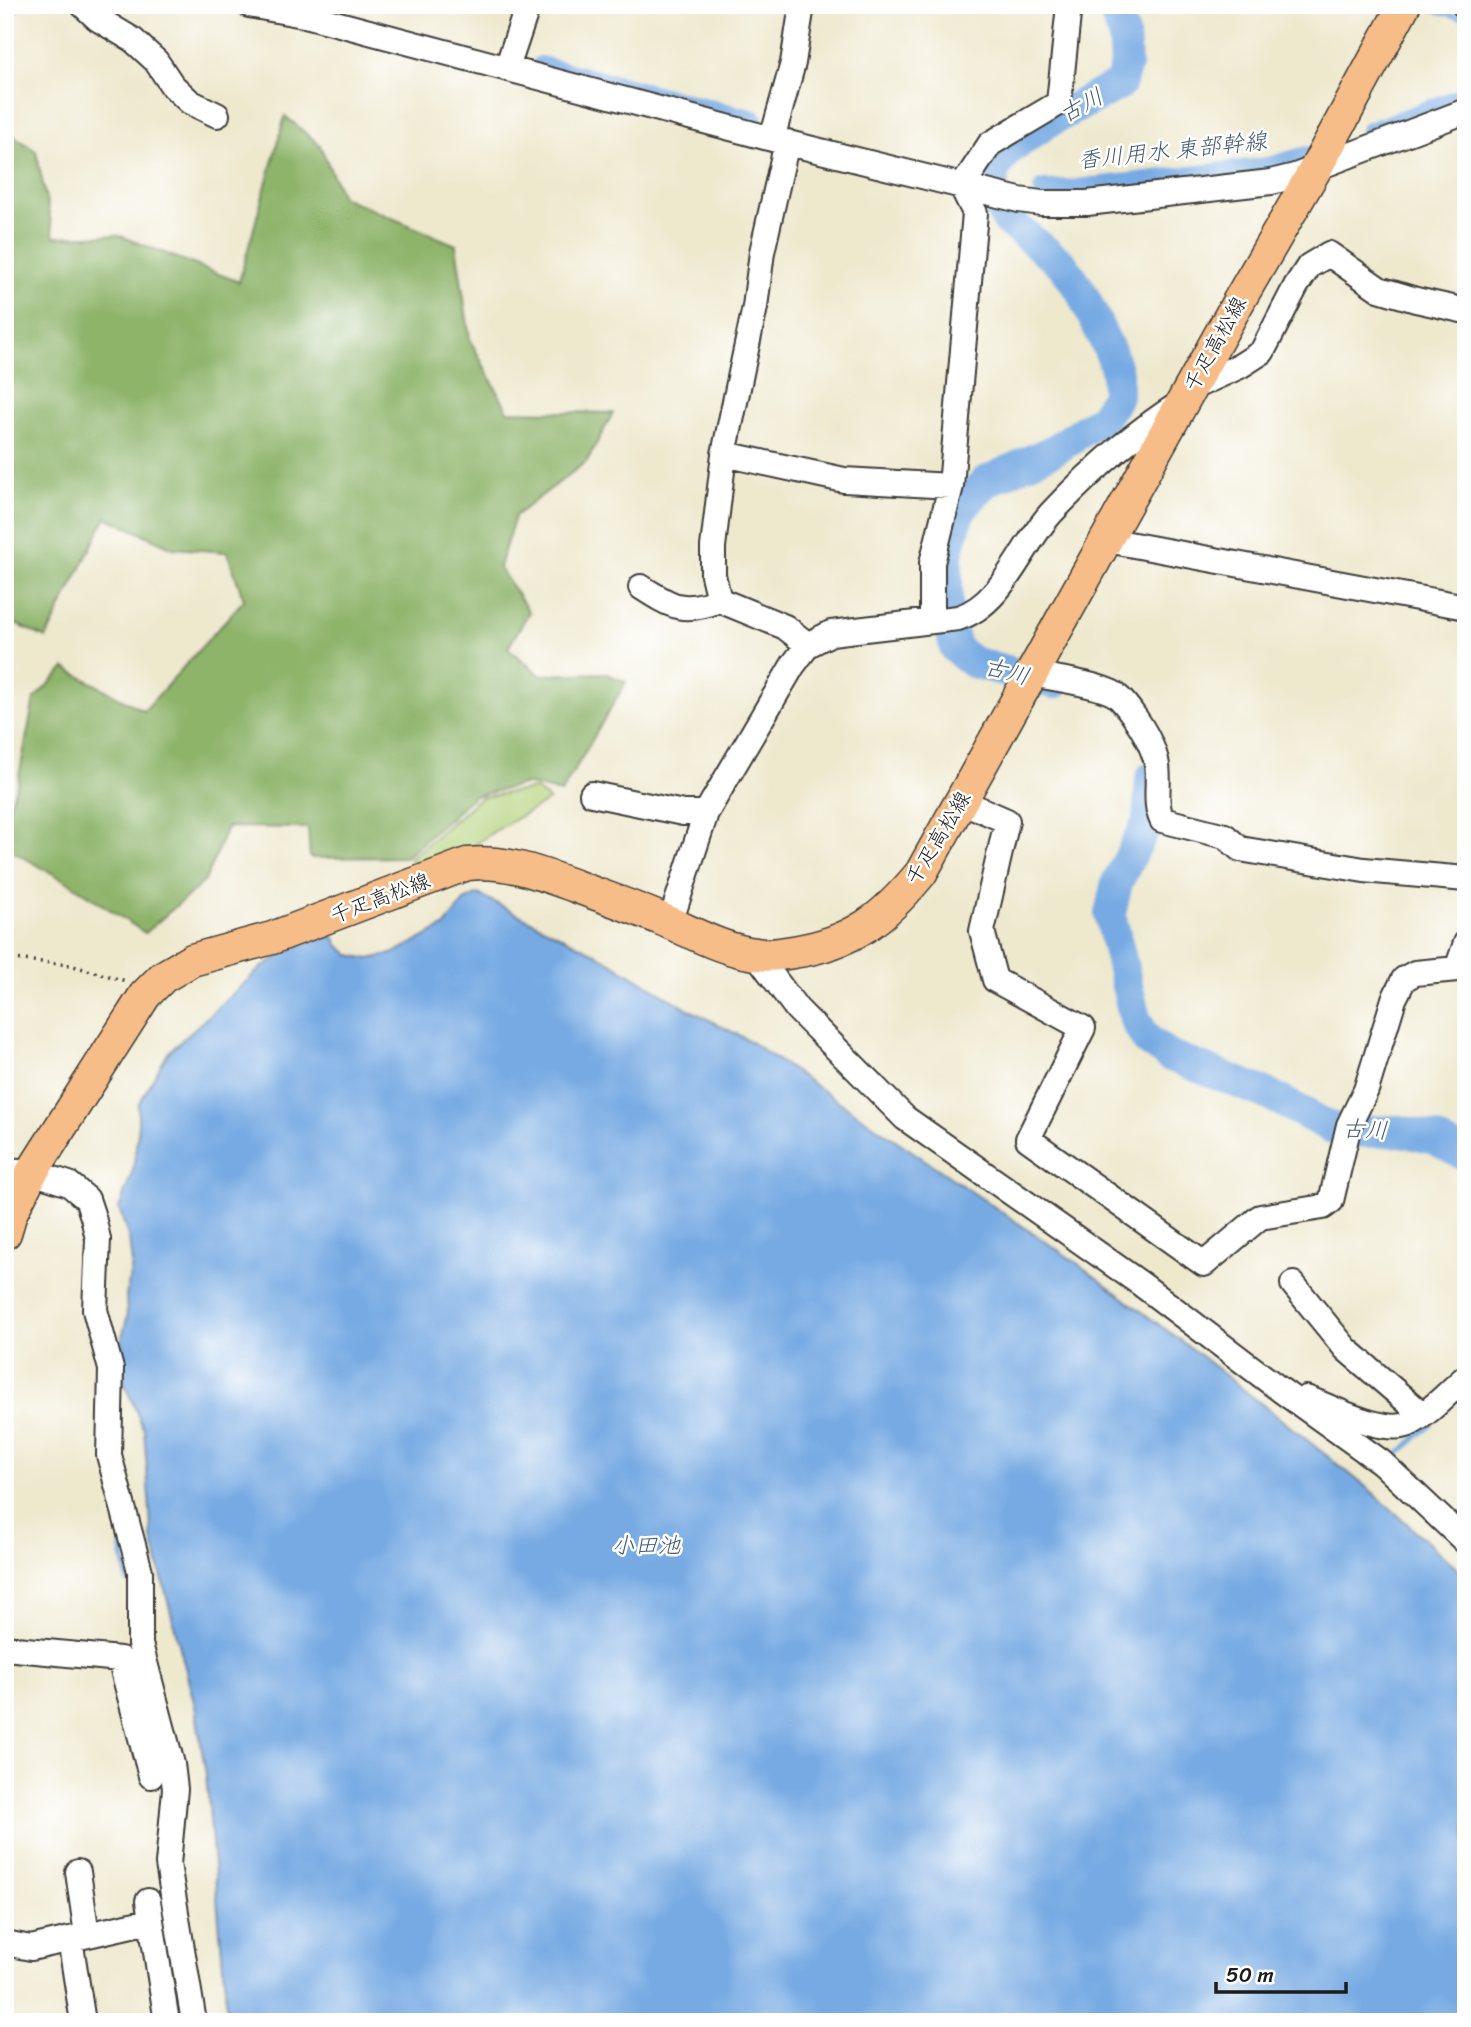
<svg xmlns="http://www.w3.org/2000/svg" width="1471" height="2027" font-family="Sriracha,'Klee One',sans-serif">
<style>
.green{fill:#b3d27a;stroke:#68774b;stroke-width:2}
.forest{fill:#8eb46a;stroke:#556843;stroke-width:2}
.water{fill:#77aae3;stroke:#4a6380;stroke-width:2}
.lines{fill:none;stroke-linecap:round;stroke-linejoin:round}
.stream{stroke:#77aae3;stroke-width:5}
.canal{stroke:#77aae3;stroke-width:18}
.river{stroke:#77aae3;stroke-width:32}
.minor-casing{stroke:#3c3b37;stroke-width:28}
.major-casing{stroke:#3c3b37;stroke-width:35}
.path{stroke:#3c3b37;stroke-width:3.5;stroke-dasharray:2 5;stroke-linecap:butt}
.minor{stroke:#fff;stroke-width:24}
.major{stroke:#f7bd88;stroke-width:32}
.labels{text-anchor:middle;stroke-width:5;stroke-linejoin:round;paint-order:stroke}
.street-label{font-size:21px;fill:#1c1c1c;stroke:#fff}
.water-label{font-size:23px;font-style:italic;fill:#455c76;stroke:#fff}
</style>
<rect width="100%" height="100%" fill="#fff"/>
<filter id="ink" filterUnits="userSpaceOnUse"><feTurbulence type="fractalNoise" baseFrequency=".0143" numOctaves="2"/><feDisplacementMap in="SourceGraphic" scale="14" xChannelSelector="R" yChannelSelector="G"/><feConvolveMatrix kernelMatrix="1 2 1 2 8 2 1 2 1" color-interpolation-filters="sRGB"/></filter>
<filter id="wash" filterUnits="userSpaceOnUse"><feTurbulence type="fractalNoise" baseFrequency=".00686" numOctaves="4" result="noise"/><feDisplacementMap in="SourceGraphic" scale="28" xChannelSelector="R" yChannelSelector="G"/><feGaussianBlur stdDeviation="1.57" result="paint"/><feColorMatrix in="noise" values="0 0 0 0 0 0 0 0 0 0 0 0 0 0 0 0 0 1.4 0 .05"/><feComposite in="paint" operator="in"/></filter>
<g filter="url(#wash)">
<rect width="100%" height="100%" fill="#eee8cd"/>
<path class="green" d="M535 789 549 800 493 832 447 865 419 876 410 859 481 797Z"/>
<path class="forest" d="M285 116 320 145 342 197 456 245 470 340 508 411 613 413 587 461 515 516 499 567 529 612 508 648 540 675 605 673 626 682 561 793 527 784 474 796 406 857 310 858 308 828 227 827 205 881 145 933 73 885 5 847V818L18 781 34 699 65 668 144 711 244 600 227 552 173 548 106 517 46 638 5 619V130L36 151 54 237 118 235 239 282Z"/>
<path class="water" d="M478 894 598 955 688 1009 748 1040 1077 1263 1201 1356 1370 1490 1466 1577V2022H228L206 1775 195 1706 152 1539 144 1430 124 1382 122 1337 127 1318 126 1296 132 1264 129 1239 119 1208 133 1170 138 1132V1105L168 1053 262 967 301 944 334 936 338 945 350 955 369 959 392 954 444 927 464 901Z"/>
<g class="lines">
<path class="stream" d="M1418 5 1466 19
M1392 1460 1431 1424
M121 1546 128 1581"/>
<path class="canal" d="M541 65 754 119
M1369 131 1466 95
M1042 189 1076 188 1269 166 1307 155"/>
<path class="river" d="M1054 683 972 662 955 648 947 609V555L959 512 985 482 1056 449 1104 417 1117 396V373L1112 356 1081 291 1063 265 1008 221 992 197 993 171 1007 151 1048 122 1120 84 1126 65 1124 34 1111 5
M1151 778 1148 822 1117 882 1110 914 1135 1019 1147 1040 1168 1055 1272 1096 1330 1127 1357 1132 1401 1131 1435 1139 1466 1156"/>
</g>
</g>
<g filter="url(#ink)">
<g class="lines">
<g class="minor-casing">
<path id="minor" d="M83 5 98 19 133 40 156 61 172 85 190 102 217 115
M249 5 309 16 772 139 1019 200 1041 203H1087L1271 182 1295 176 1466 111
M1464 5 1466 6
M507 68 528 5
M772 139 793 63 802 5
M787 142 762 252 755 307 724 454 713 547V575L719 600 785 627 808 645
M1191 388 1240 366 1262 352 1296 286 1309 266 1329 254 1379 289 1416 300 1466 311
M724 454 844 480 951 486 975 213 962 187 990 144 1059 103 1069 5
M1107 540 1466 607
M641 587C672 607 684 614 719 600
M932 621V563L951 486
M1031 674C1052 678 1100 684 1116 695 1126 703 1133 715 1140 725 1147 736 1153 749 1156 760 1161 780 1153 801 1162 820L1225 836 1240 849 1364 870 1466 879
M592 794 683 813H706
M961 801 1007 821 982 931 995 980 1083 1028 1028 1139 1204 1264 1260 1217 1323 1207 1331 1201 1349 1125 1366 1090 1394 999 1404 979 1415 973 1457 969 1466 943
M670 923 706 813 793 665 808 645 831 633 958 618C1004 604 1022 543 1053 511 1091 471 1134 432 1181 403
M756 954 797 1009 905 1118 1141 1284 1282 1391 1381 1462 1466 1542
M5 1170 32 1172 69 1184 87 1199 93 1217 98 1239 95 1310 111 1369 109 1455 140 1571V1644L172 1764 175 1789 168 1864 194 2022
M1293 1284 1346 1349 1423 1415
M1306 1398C1332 1407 1386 1437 1411 1423 1431 1412 1448 1392 1466 1377
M5 1648 120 1659 151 1776
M78 1872 87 1935
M148 1901 167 2022
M70 1939 83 2022
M5 1943 31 1948 149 1921"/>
</g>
<g class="major-casing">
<path id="major" d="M5 1233 11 1213 32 1172 145 995 163 977 192 960 272 938 467 864C506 860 539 873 575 886 604 897 633 907 661 919 692 932 722 950 756 954 768 956 782 954 793 952 853 943 884 918 921 873L1241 297 1316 168 1404 5"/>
</g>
<path class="path" d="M5 958 70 965 126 981"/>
<use href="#minor" class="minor"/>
<use href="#major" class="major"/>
</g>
</g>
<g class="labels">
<g class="street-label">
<text transform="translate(1215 344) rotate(-61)" y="7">千疋高松線</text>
<text transform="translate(938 838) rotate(-59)" y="7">千疋高松線</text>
<text transform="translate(380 898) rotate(-21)" y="7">千疋高松線</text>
</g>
<g class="water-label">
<text transform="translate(1081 105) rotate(-28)" y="8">古川</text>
<text transform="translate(1172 150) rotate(-6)" y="8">香川用水 東部幹線</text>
<text transform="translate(1007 671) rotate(15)" y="8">古川</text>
<text transform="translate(1365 1129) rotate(3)" y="8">古川</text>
<text x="646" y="1553">小田池</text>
</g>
</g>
<rect width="1471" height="2027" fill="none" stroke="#fff" stroke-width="28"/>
<path d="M1216 1982v10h130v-10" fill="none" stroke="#1c1c1c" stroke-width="3.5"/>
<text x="1226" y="1982" font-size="21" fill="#1c1c1c" stroke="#ffffff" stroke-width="5" paint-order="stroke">50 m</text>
</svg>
